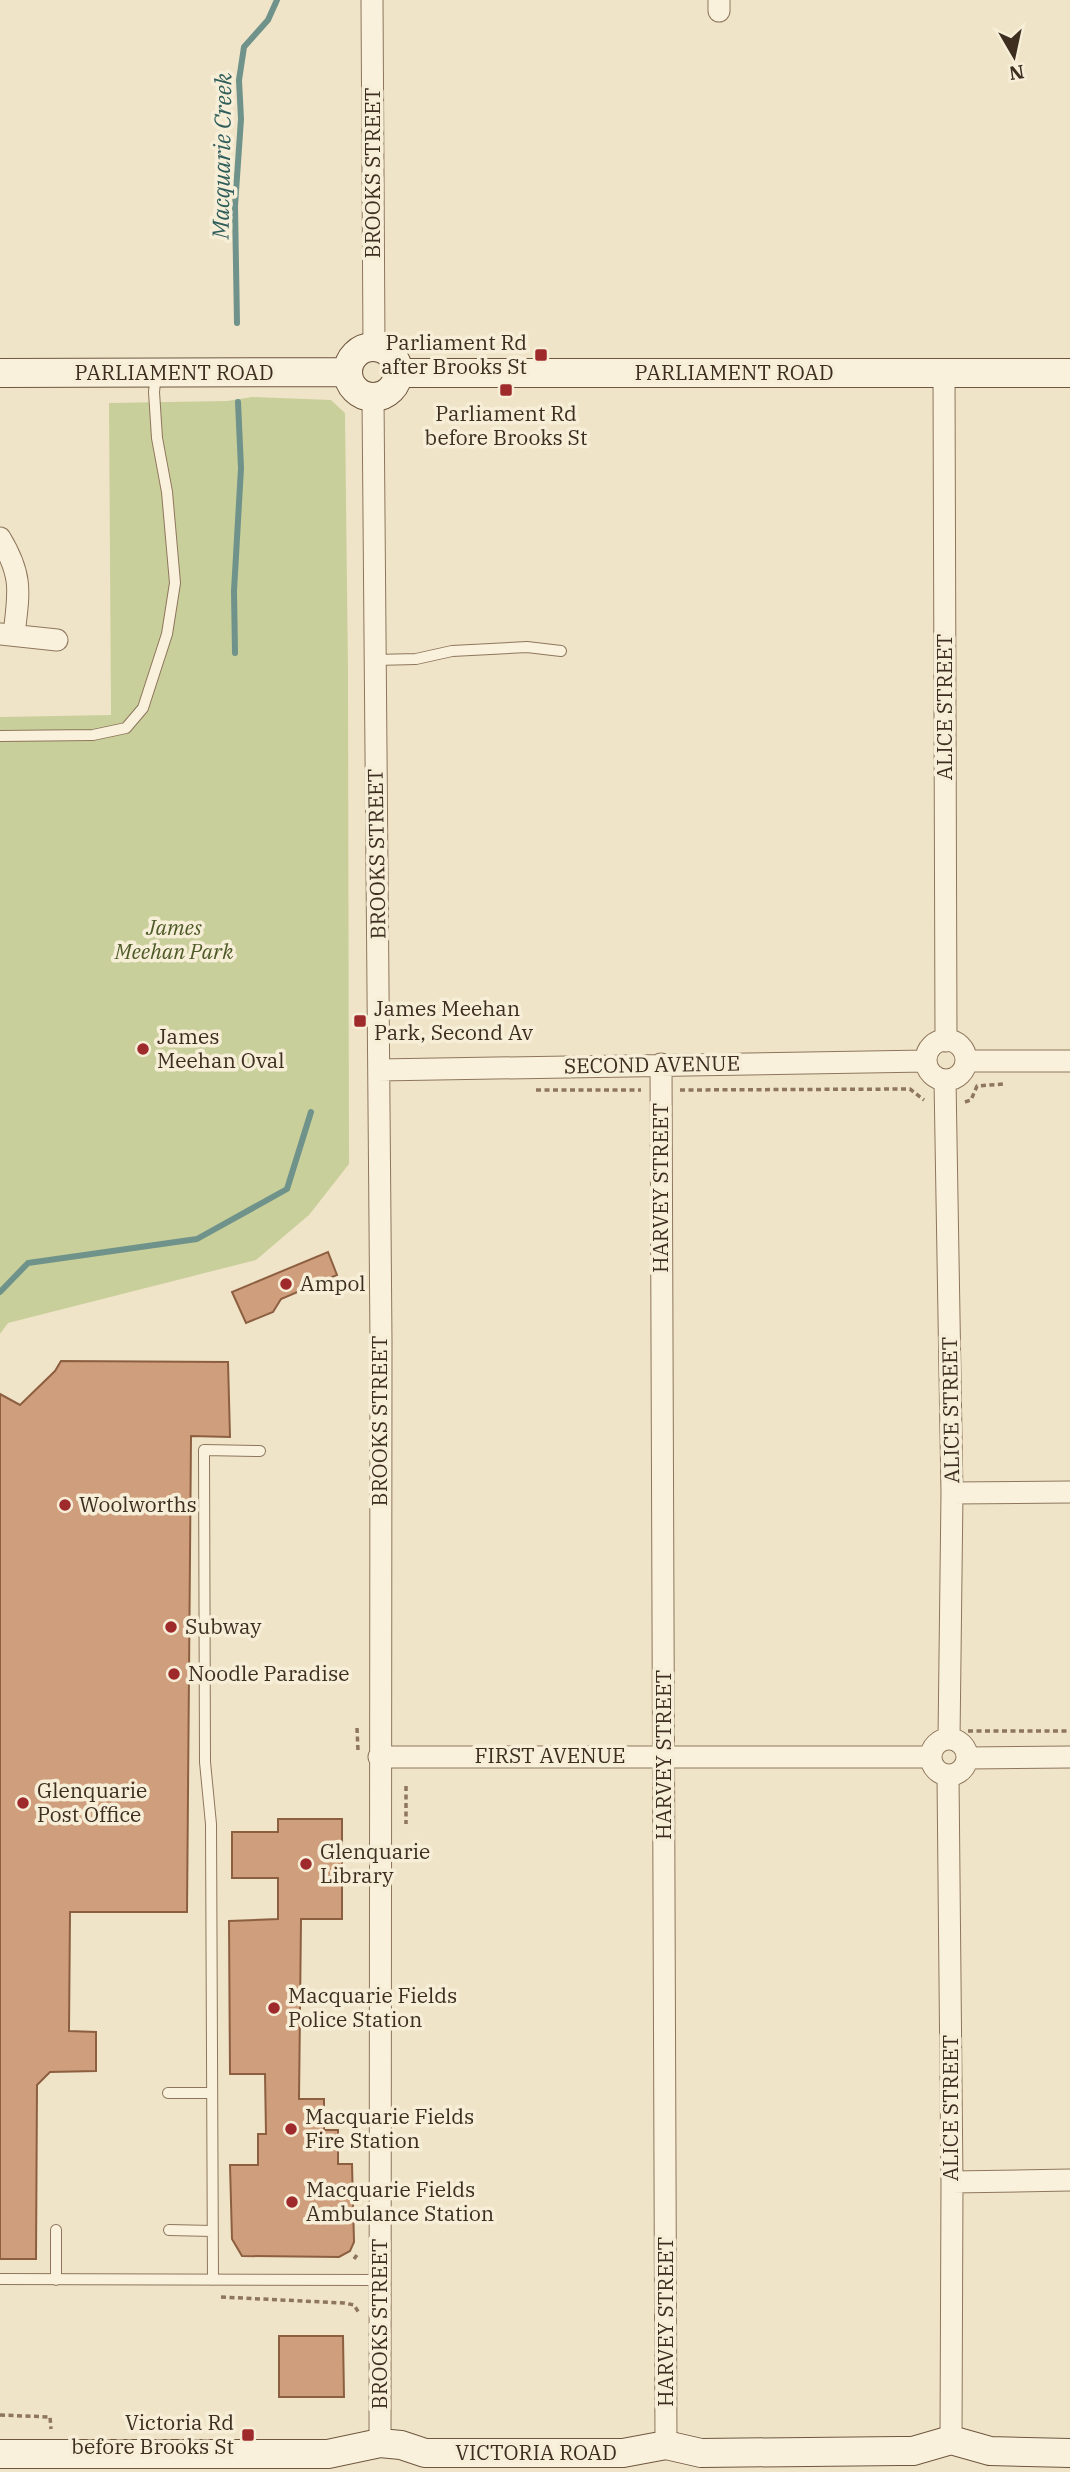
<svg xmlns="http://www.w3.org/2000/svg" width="1070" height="2472" font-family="'IBM Plex Serif',serif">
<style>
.green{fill:#c9cf9b}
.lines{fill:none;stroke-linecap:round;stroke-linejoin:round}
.stream{stroke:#6f938a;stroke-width:6}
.building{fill:#cf9f7d;stroke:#8d5f41;stroke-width:2}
.lane-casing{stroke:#8d765c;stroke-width:12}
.street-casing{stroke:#8d765c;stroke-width:23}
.secondary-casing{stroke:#6f573f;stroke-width:30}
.path{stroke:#8d765c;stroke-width:3.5;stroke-dasharray:5 3.5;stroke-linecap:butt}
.lane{stroke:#faf1dc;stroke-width:10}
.street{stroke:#faf1dc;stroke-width:21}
.secondary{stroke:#faf1dc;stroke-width:28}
.poi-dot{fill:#9e2a2b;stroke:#f7eed8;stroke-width:2.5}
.labels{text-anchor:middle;stroke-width:7;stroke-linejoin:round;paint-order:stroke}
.street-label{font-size:21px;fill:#3d2e20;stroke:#f7eed8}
.poi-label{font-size:21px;fill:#3d2e20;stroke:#f7eed8;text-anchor:start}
.park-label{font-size:21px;font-style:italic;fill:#4d5a26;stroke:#f7eed8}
.water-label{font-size:23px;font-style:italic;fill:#2f5d5a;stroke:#f7eed8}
</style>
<rect width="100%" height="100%" fill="#f0e4c8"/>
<path class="green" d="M252 397 331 400 345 413 348 671 349 1164 309 1215 256 1260 8 1323 0 1334V717L111 715 109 403 227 401Z"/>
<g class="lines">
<path class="stream" d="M237 323 235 206 241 119 239 80 244 47 268 20 277 0
M235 653 234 591 241 468 238 402
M0 1292 28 1263 197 1239 287 1189 311 1112"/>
</g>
<path class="building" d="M328 1252 337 1275 281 1299 273 1312 246 1323 232 1292Z
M61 1361 228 1362 230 1437 191 1436 187 1912H70L69 2031 96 2032V2071L50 2072 37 2085 36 2259H0V1394L20 1405 55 1371Z
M278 1819H342V1919H301L299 2099H324V2130H338V2164H352L354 2242 350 2251 339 2257 242 2256 232 2239 230 2165H258V2134H266L265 2074H230L229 1921 278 1919V1878H232V1832H278Z
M279 2336H343L344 2397H279Z"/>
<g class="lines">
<g class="lane-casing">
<path id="lane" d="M375 660 416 659 452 651 527 647 561 651
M0 736 93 735 126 728 143 708 167 634 175 583 167 492 157 438 154 392 156 373
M168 2093H212
M169 2230 212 2231
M0 2279 380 2280
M56 2280V2230
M213 2280 211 1824 205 1762 204 1450 260 1451"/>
</g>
<g class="street-casing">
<path id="street" d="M372 0 374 347
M719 11V0
M944 374 946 1041
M373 398 381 1342 380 2443
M0 538C23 576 19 592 14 634
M0 634 57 640
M926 1060a20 20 0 1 1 40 0a20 20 0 1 1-40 0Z
M966 1061H1070
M661 1064 666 2445
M379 1070 926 1061
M945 1080 952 1493 949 1739
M952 1493 1070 1492
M931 1757a18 18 0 1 1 36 0a18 18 0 1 1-36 0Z
M379 1757H931
M967 1758 1070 1757
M948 1776 952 2182 951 2440
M952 2182 1070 2180"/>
</g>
<g class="secondary-casing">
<path id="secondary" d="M348 372a25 25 0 1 1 50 0a25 25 0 1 1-50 0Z
M0 373 348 372
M399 373H1070
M0 2454H328L380 2443 401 2445 425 2453H623L666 2445 701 2453 900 2451H913L951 2440 990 2451 1070 2453"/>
</g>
<path class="path" d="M536 1090H641
M680 1090 910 1089 924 1100
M965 1102 971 1100 977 1086 1004 1084
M357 1728 358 1751
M968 1731H1070
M406 1786V1824
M354 2259 359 2252
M221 2297 344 2303 354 2305 359 2313
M0 2415 50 2417 51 2429"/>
<use href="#lane" class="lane"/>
<use href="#street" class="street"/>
<use href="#secondary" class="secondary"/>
</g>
<g class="poi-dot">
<rect x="534" y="348" width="14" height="14" rx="3.5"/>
<rect x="499" y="383" width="14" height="14" rx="3.5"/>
<rect x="353" y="1014" width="14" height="14" rx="3.5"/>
<circle cx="143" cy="1049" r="7"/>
<circle cx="286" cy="1284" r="7"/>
<circle cx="65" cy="1505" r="7"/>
<circle cx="171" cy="1627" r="7"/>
<circle cx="174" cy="1674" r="7"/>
<circle cx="23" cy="1803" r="7"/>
<circle cx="306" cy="1864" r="7"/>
<circle cx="274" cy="2008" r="7"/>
<circle cx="291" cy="2129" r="7"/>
<circle cx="292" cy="2202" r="7"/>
<rect x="241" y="2428" width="14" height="14" rx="3.5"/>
</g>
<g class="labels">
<g class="street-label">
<text transform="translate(373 173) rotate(-90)" y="7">BROOKS STREET</text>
<text x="174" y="380">PARLIAMENT ROAD</text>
<text x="734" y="380">PARLIAMENT ROAD</text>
<text transform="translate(945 707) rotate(-90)" y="7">ALICE STREET</text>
<text transform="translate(377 854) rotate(-91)" y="7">BROOKS STREET</text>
<text transform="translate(652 1065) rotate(-1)" y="7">SECOND AVENUE</text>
<text transform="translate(661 1188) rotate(-90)" y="7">HARVEY STREET</text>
<text transform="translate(951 1410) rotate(-91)" y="7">ALICE STREET</text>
<text transform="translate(380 1421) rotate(-90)" y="7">BROOKS STREET</text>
<text transform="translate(664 1755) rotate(-90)" y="7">HARVEY STREET</text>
<text x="550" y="1763">FIRST AVENUE</text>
<text transform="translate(951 2108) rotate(-90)" y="7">ALICE STREET</text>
<text transform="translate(666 2322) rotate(-90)" y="7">HARVEY STREET</text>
<text transform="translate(380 2324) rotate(-90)" y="7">BROOKS STREET</text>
<text x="536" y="2460">VICTORIA ROAD</text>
</g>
<g class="poi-label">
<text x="527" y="350" text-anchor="end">Parliament Rd<tspan x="527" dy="24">after Brooks St</tspan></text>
<text x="506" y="421" text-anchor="middle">Parliament Rd<tspan x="506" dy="24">before Brooks St</tspan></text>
<text x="374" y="1016">James Meehan<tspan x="374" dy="24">Park, Second Av</tspan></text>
<text x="157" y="1044">James<tspan x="157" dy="24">Meehan Oval</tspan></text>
<text x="300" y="1291">Ampol</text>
<text x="79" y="1512">Woolworths</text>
<text x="185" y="1634">Subway</text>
<text x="188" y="1681">Noodle Paradise</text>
<text x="37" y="1798">Glenquarie<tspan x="37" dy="24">Post Office</tspan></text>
<text x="320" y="1859">Glenquarie<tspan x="320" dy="24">Library</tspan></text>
<text x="288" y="2003">Macquarie Fields<tspan x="288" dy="24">Police Station</tspan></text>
<text x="305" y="2124">Macquarie Fields<tspan x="305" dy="24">Fire Station</tspan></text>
<text x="306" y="2197">Macquarie Fields<tspan x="306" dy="24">Ambulance Station</tspan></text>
<text x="234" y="2430" text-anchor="end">Victoria Rd<tspan x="234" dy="24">before Brooks St</tspan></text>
</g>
<g class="park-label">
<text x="174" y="935">James<tspan x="174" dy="24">Meehan Park</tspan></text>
</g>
<g class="water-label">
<text transform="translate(222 156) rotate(-89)" y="8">Macquarie Creek</text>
</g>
</g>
<g transform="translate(1014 56) rotate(171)" stroke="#f7eed8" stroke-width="5" paint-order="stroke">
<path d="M0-5L12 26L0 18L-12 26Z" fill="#3d2e20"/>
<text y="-10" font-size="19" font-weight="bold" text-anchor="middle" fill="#3d2e20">N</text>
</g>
</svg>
